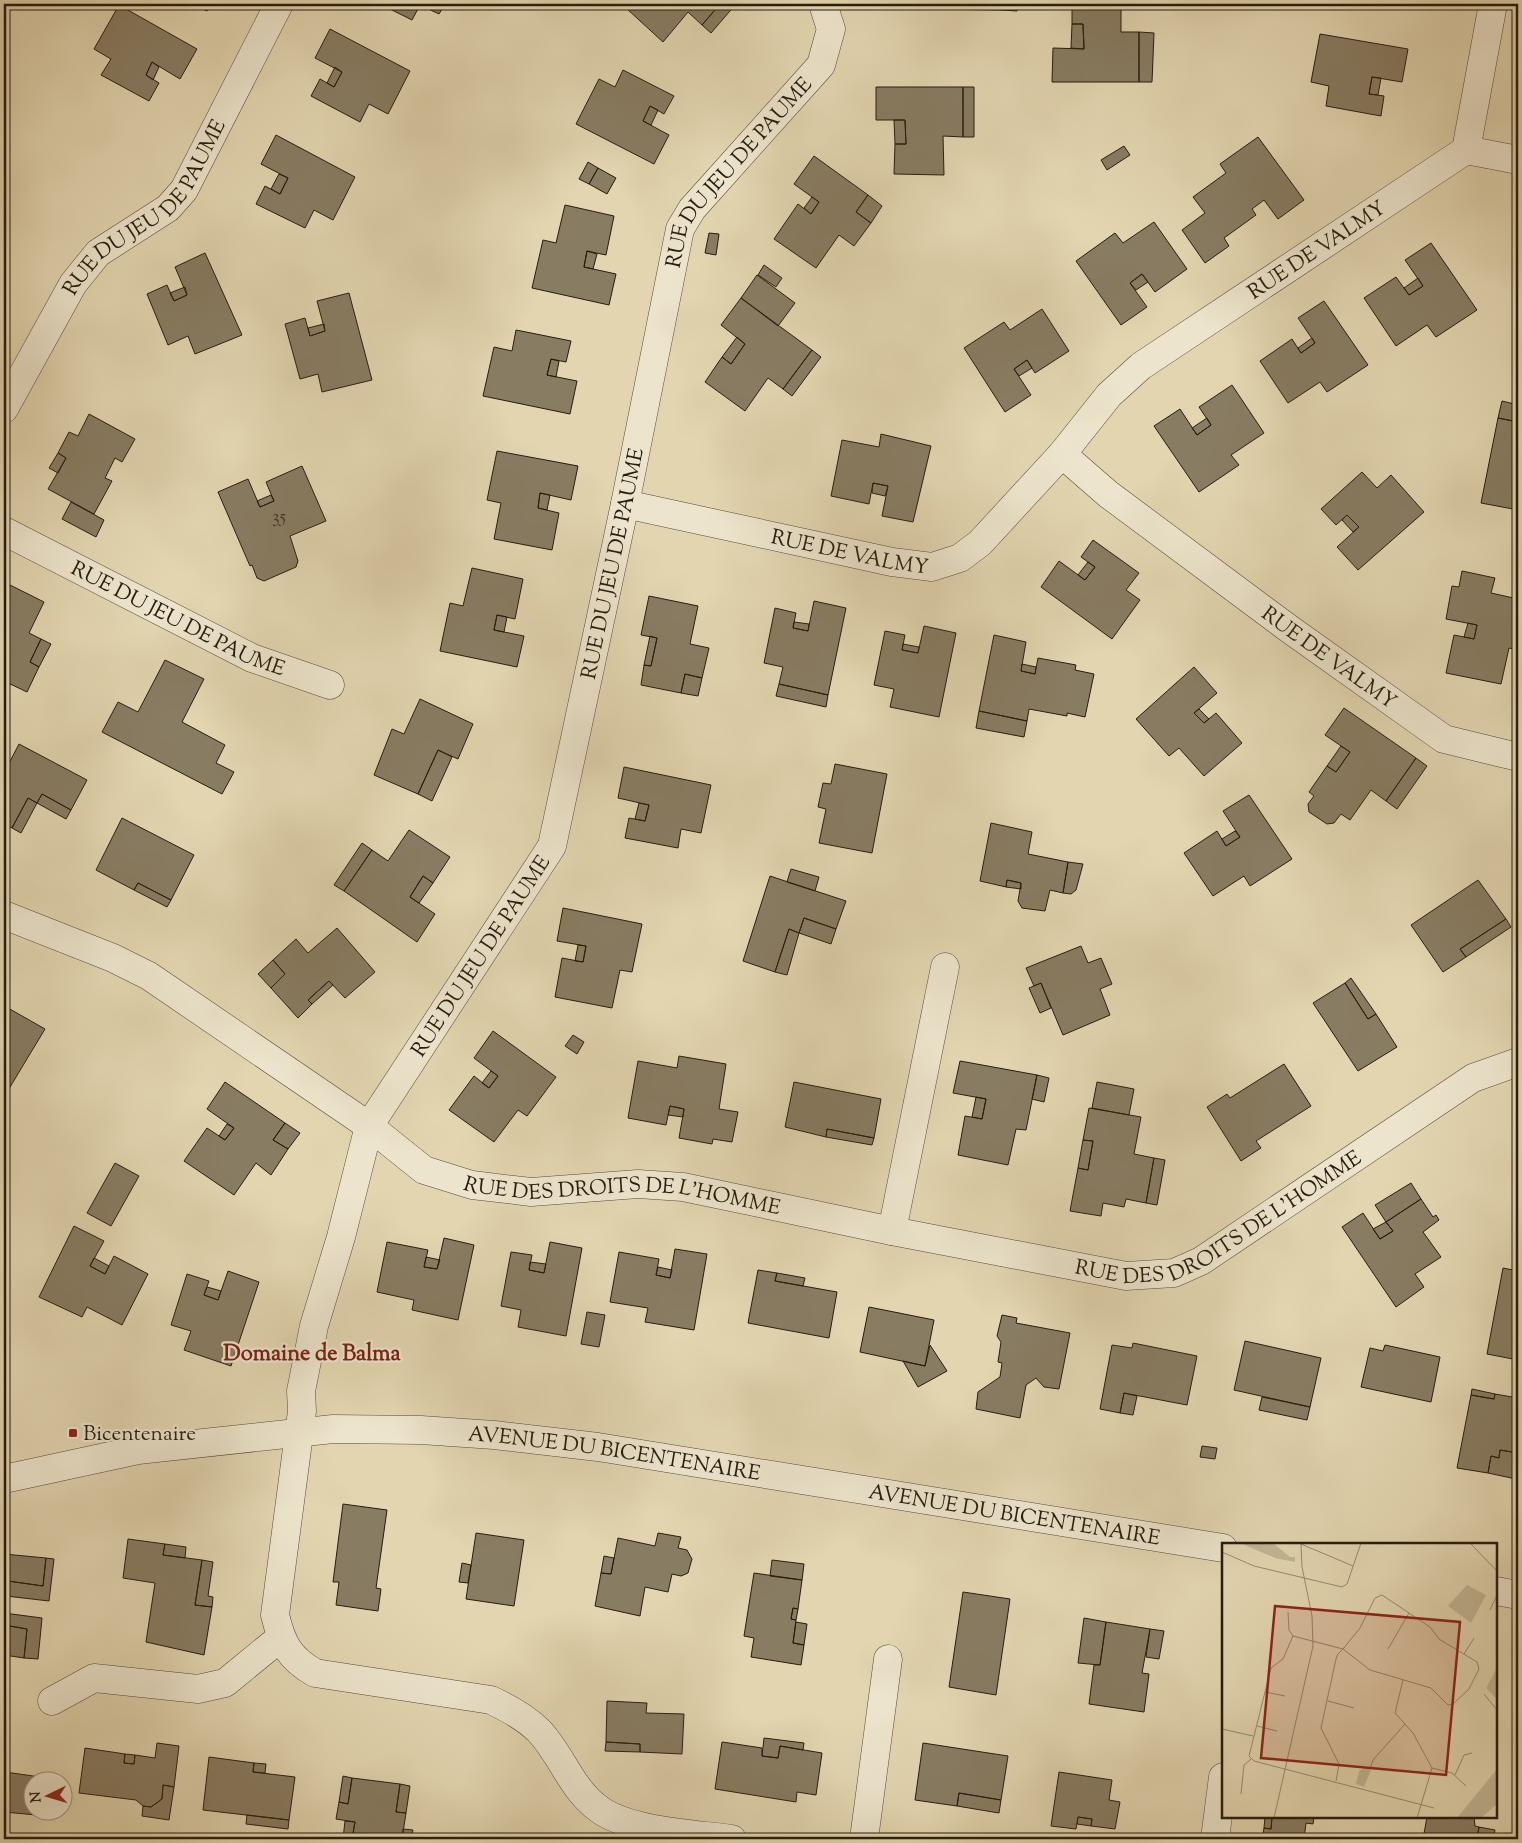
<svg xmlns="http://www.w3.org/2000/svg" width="1522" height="1843" font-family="'Sorts Mill Goudy',serif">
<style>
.building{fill:#887c63;stroke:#271c0f}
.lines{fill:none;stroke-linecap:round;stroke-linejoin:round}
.minor-casing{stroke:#564a37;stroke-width:29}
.minor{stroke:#ece4cc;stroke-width:28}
.poi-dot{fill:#8f2418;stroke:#ece4cc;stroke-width:2}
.labels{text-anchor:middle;stroke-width:4.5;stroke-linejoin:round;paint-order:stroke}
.number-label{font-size:19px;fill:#3f3424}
.street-label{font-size:21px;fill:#271c0f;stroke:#ece4cc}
.poi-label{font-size:21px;fill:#271c0f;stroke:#ece4cc;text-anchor:start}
.neighbourhood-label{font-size:22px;font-weight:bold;fill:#7a1f14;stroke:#ece4cc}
.inset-road{fill:none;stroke:#978b70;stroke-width:1}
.view{fill:#8f2418;fill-opacity:0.15;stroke:#8f2418;stroke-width:2.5}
.inset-edge{fill:none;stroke:#271c0f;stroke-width:2.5}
</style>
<rect width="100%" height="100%" fill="#e2d5b0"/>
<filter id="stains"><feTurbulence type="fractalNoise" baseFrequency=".004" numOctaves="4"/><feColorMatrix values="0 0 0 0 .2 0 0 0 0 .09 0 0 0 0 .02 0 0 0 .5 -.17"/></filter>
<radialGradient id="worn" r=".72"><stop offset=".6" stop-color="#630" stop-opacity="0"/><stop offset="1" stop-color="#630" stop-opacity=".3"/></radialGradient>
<path class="building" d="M192 4H210L207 11Z
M380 4H445L439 14 420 5 412 20Z
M630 4H720L702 25 688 12 663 42 626 8Z
M720 4H736L711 33 702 25Z
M925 4H1001V10L925 9Z
M1001 4H1017V11L1001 10Z
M1072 4H1121V32H1139V82H1052L1053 48 1084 49 1083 24H1072Z
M119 5 197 49 180 79 152 62 146 75 159 83 149 101 101 75 111 59 94 49Z
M1072 24H1083L1084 49 1071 48Z
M330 29 410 71 388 114 369 104 360 122 311 96 320 79 334 87 342 72 315 58Z
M1139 32 1154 33 1152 82H1139Z
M1320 34 1408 49 1402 82 1372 77 1369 94 1384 96 1381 116 1326 106 1329 86 1311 82Z
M152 62 159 67 153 80 146 75Z
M335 67 342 72 334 87 327 83Z
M623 70 674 96 664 114 650 106 643 121 669 135 654 164 576 124 599 79 615 87Z
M1372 77 1381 78 1378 95 1369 94Z
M876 87H963V137L943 136 944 175 894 174 895 144H906L905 120H876Z
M963 87H974V137H963Z
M650 106 658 110 651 125 643 121Z
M894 120H905L906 144H895Z
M276 135 355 177 333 220 314 210 305 228 256 204 265 186 280 194 288 178 261 164Z
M1258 137 1304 200 1278 219 1264 200 1252 209 1256 215 1224 238 1229 246 1205 263 1182 230 1205 213 1193 197 1226 173 1220 164Z
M1124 146 1130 155 1107 170 1101 160Z
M814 156 868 195 856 212 871 223 854 246 839 235 816 268 774 239 798 204 811 214 819 202 794 184Z
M588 162 598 168 589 184 579 179Z
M598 168 616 178 607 194 589 184Z
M279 174 288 178 280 194 271 189Z
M868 195 882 206 871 223 856 212Z
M812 197 819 202 811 214 804 208Z
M565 205 614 216 606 255 587 251 584 267 616 274 609 305 532 288 543 240 556 243Z
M1154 222 1187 269 1155 292 1142 274 1130 283 1147 307 1121 325 1076 261 1115 233 1123 243Z
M709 233 719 234 716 255 705 253Z
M1431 243 1477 310 1436 337 1427 325 1396 346 1364 298 1396 277 1409 295 1423 286 1405 260Z
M587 251 597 254 593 269 584 267Z
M205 253 242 335 195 354 188 336 168 345 147 294 167 285 174 301 187 295 175 267Z
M764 265 782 278 776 287 758 275Z
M1142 274 1148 282 1136 290 1130 283Z
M757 275 795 303 778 326 741 298Z
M1418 278 1423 286 1409 295 1404 288Z
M185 287 187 295 174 301 170 293Z
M349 293 372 380 322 392 318 374 300 379 285 324 305 318 310 336 325 331 317 301Z
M741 298 812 350 783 389 768 378 745 411 705 382 722 357 731 364 745 344 721 325Z
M1324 301 1368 365 1327 392 1320 382 1288 403 1260 361 1292 339 1301 353 1315 343 1298 318Z
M1042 309 1069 351 1035 373 1027 360 1014 369 1031 395 1005 412 964 348 1004 322 1010 330Z
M324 324 325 331 310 336 308 328Z
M516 330 571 341 566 362 551 359 547 375 577 381 570 414 483 396 494 347 512 351Z
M737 337 745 344 731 364 722 357Z
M1312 338 1315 343 1301 353 1298 348Z
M812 350 821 357 792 396 783 389Z
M551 359 559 361 556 377 547 375Z
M1027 360 1032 368 1019 376 1014 369Z
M1232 385 1264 433 1231 455 1239 465 1199 492 1154 426 1180 409 1197 435 1211 425 1199 407Z
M1502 401 1518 405V422L1498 418Z
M89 414 135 439 122 462 115 458 105 478 112 481 94 514 48 489 66 458 58 453 69 432 78 436Z
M1207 418 1211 425 1197 435 1192 428Z
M1498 418 1518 422V481L1513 509 1481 503Z
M881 434 931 446 913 522 882 516 888 486 873 483 869 504 831 496 842 440 879 447Z
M497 451 578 466 571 500 540 493 538 508 559 513 552 550 494 539 501 503 487 500Z
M58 453 66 458 58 473 49 468Z
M302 466 326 521 290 536 298 561 296 567 264 581 257 578 252 565 250 566 218 492 248 479 260 507 274 501 266 482Z
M1362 472 1377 488 1391 475 1424 512 1358 570 1337 547 1359 527 1347 515 1336 525 1321 509Z
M873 483 888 486 885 496 872 493Z
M540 493 550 495 547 510 538 508Z
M271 495 274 501 260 507 257 501Z
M71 502 104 520 96 537 62 519Z
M1347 515 1359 527 1353 532 1342 520Z
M1093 540 1139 573 1126 590 1140 600 1112 639 1041 587 1059 561 1085 580 1095 567 1081 557Z
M1088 562 1095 567 1085 580 1078 575Z
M472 568 523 579 515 619 497 615 494 630 524 636 517 667 440 651 450 603 463 606Z
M1462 571 1495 578 1491 593 1518 599V650L1509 648 1501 684 1446 673 1454 635 1474 639 1477 625 1446 619 1452 586 1459 587Z
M4 582 44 602 29 633 41 639 30 662 39 667 27 692 4 681Z
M649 596 698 606 690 644 709 648 702 678 685 674 681 693 641 685 644 665 651 666 657 638 641 635Z
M814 601 846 608 828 695 779 684 783 667 764 663 775 608 796 613 793 628 808 631Z
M497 615 507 617 504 632 494 630Z
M794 622 809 624 808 631 793 628Z
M1468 623 1477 625 1474 639 1464 637Z
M924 626 956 633 939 717 890 707 894 689 874 685 885 631 905 635 902 650 918 653Z
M994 635 1026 642 1021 671 1035 674 1038 658 1076 665 1075 670 1094 674 1085 717 1067 713V716L1029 709 1027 721 979 711Z
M650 636 657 638 651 666 644 665Z
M41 639 51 644 39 667 30 662Z
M903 644 919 647 918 653 902 650Z
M165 660 204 679 182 722 225 745 216 763 234 772 222 794 102 732 118 702 138 712Z
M1022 664 1036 667 1035 674 1021 671Z
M1194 667 1217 693 1194 713 1204 723 1216 713 1242 743 1204 776 1179 748 1169 756 1136 719Z
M685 674 702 678 698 696 681 693Z
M779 684 828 695 826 707 776 696Z
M420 699 473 724 458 759 438 750 418 794 374 775 392 729 404 734Z
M1344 708 1416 758 1386 801 1371 790 1350 820 1341 814 1334 823 1327 824 1309 812 1308 804 1314 796 1309 792 1327 766 1336 772 1350 752 1325 735Z
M1199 709 1209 719 1204 723 1194 713Z
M979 711 1027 721 1024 737 976 728Z
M19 744 87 780 71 810 42 794 37 803 28 798 12 828 4 823V773Z
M1341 746 1350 752 1336 772 1327 766Z
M438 750 452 757 432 801 418 794Z
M1416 758 1427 766 1397 809 1386 801Z
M835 764 887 774 872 853 819 843 826 809 818 807 823 783 831 784Z
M624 767 711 785 701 833 681 829 678 848 625 838 629 818 645 821 649 805 618 798Z
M42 794 71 810 66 819 37 803Z
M1249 795 1292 859 1250 886 1244 876 1213 896 1184 853 1217 831 1226 846 1240 837 1223 811Z
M28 798 37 803 21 833 12 828Z
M639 803 649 805 645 821 635 819Z
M122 818 194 855 171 900 138 883 134 890 96 870Z
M991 823 1032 832 1028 854 1068 862 1063 893 1050 890 1045 911 1022 908 1018 901 1021 883 1007 880 1006 887 980 881Z
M409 830 450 857 433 883 423 876 410 897 435 914 417 942 344 891 372 850 388 861Z
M1235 831 1240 837 1226 846 1222 839Z
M362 843 372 850 344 891 334 885Z
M1068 862 1083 864 1076 890 1071 894 1063 893Z
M791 869 819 877 815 891 787 882Z
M423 876 433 883 419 903 410 897Z
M770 876 846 901 836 929 804 918 799 933 789 929 775 972 743 961Z
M1007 880 1021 883V889L1006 887Z
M1478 880 1506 919 1460 949 1466 957 1443 972 1411 925Z
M138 883 171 900 167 907 134 890Z
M563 908 642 924 632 972 620 970 612 1008 555 997 562 958 583 962 586 946 557 941Z
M804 918 836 929 831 944 799 933Z
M1506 919 1511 927 1466 957 1460 949Z
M337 928 375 972 345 998 329 981 308 1000 312 1004 298 1018 271 988 285 974 273 960 296 939 308 953Z
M789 929 799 933 787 975 775 972Z
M578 945 586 946 583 962 575 961Z
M1081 946 1088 963 1101 958 1112 984 1100 989 1110 1015 1063 1035 1041 983 1034 986 1026 968Z
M273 960 285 974 271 988 258 974Z
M1351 978 1376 1014 1368 1019 1345 983Z
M329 981 333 985 312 1004 308 1000Z
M1041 983 1051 1008 1040 1013 1029 988Z
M1345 983 1368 1019 1376 1014 1397 1047 1358 1071 1313 1003Z
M8 1008 45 1029 4 1097V1016Z
M493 1031 556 1077 527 1116 518 1110 494 1142 449 1110 474 1076 489 1088 498 1076 474 1058Z
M573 1035 584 1042 577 1054 565 1046Z
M679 1056 726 1064 719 1109 738 1112 732 1142 713 1139 712 1144 679 1138 684 1109 670 1106 666 1125 628 1118 638 1061 677 1068Z
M960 1061 1037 1075 1026 1130 1016 1129 1008 1165 958 1155 965 1116 982 1119 986 1099 953 1093Z
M1284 1064 1311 1106 1256 1141 1261 1148 1241 1161 1207 1107 1227 1094 1230 1098Z
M491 1071 498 1076 489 1088 482 1083Z
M1037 1075 1049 1078 1044 1102 1032 1099Z
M225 1082 285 1123 273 1140 288 1149 271 1175 256 1163 234 1195 184 1161 207 1128 225 1140 234 1128 207 1109Z
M794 1082 881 1099 874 1138 827 1129 826 1137 785 1127Z
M1097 1082 1134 1089 1129 1115 1092 1108Z
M976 1097 986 1099 982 1119 972 1117Z
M670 1106 684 1109 683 1117 668 1115Z
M1089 1108 1141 1117 1134 1154 1154 1158 1146 1203 1126 1199 1124 1207 1103 1203 1101 1216 1070 1211 1078 1168 1088 1170 1093 1141 1083 1140Z
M285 1123 300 1133 288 1149 273 1140Z
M227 1124 234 1128 225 1140 219 1136Z
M827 1129 874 1138 872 1145 826 1137Z
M1083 1140 1093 1141 1088 1170 1078 1168Z
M1154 1158 1165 1160 1157 1205 1146 1203Z
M115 1163 139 1176 111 1226 87 1213Z
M1411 1183 1421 1199 1386 1222 1375 1205Z
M1421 1199 1433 1217 1436 1215 1439 1220 1423 1232 1441 1257 1415 1274 1424 1287 1396 1307 1342 1227 1363 1213 1380 1239 1393 1231 1386 1222Z
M1386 1222 1393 1231 1380 1239 1373 1229Z
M74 1226 104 1241 90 1266 105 1274 114 1256 148 1274 122 1325 87 1307 82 1317 39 1297Z
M444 1238 474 1245 458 1320 412 1310 414 1300 377 1292 387 1242 428 1250 424 1267 437 1269Z
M550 1242 582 1248 566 1336 518 1327 521 1310 501 1306 511 1252 532 1255 529 1270 544 1273Z
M675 1249 707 1254 694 1330 645 1322 648 1308 610 1302 619 1252 659 1259 656 1275 670 1278Z
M426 1257 440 1260 437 1269 424 1267Z
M94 1258 109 1266 105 1274 90 1266Z
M530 1262 546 1264 544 1273 529 1270Z
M658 1267 672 1270 670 1278 656 1275Z
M1503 1268 1518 1271V1360L1487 1354Z
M758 1270 777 1273 775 1281 837 1292 829 1338 748 1323Z
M228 1271 259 1282 231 1366 184 1350 191 1331 171 1325 187 1274 209 1281 204 1295 218 1300Z
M777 1273 805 1278 803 1286 775 1281Z
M207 1287 221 1291 218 1300 204 1295Z
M869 1307 934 1320 925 1366 860 1352Z
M587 1312 605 1315 599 1347 581 1344Z
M1002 1315 1017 1318 1016 1323 1070 1333 1059 1389 1044 1387 1036 1378 1026 1385 1020 1418 976 1409 978 1392 1000 1377 1002 1363 998 1362 1001 1342 997 1336Z
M1245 1341 1321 1358 1310 1407 1234 1390Z
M1133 1343 1197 1356 1187 1405 1124 1393 1120 1413 1100 1409 1112 1345 1132 1348Z
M930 1345 947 1371 918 1387 903 1361 925 1366Z
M1385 1345 1440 1357 1431 1402 1361 1387 1370 1348 1383 1351Z
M1472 1389 1495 1394 1494 1399 1471 1395Z
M1124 1393 1137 1396 1133 1415 1120 1413Z
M1495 1394 1518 1398V1453L1500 1450 1499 1458 1491 1456 1488 1473 1457 1468 1471 1395 1494 1399Z
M1262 1397 1310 1407 1307 1420 1259 1410Z
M1202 1446 1217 1448 1215 1459 1200 1457Z
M1500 1450 1518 1453 1516 1479 1488 1473 1491 1456 1499 1458Z
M343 1504 387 1510 376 1588 381 1589 378 1611 336 1605 339 1582H333Z
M476 1533 524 1540 514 1606 466 1599Z
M658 1533 681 1537 678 1548 687 1550 692 1559 688 1573 681 1576 672 1574 668 1592 645 1587 640 1616 595 1606 601 1573 611 1574 618 1538 655 1546Z
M128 1539 165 1544 163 1555 202 1560 195 1605 212 1607 204 1655 146 1642 155 1583 123 1578Z
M165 1544 186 1547 185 1558 163 1555Z
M4 1554 46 1558 43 1586 8 1581 4 1611Z
M604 1556 614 1558 611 1574 601 1573Z
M46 1558 54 1559 49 1601 6 1596 8 1581 43 1586Z
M202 1560 213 1562 208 1596 213 1597 212 1607 195 1605Z
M772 1560 804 1564 802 1580 770 1576Z
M462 1563 471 1565 468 1583 459 1582Z
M754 1573 802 1580 798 1609 793 1608 791 1619 796 1620 793 1643 804 1645 801 1665 751 1657 754 1638 744 1636Z
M963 1592 1010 1599 996 1695 949 1687Z
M793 1608 798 1609 796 1620 791 1619Z
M4 1613 42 1618 38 1659 24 1658 27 1629 4 1625Z
M1084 1618 1106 1622 1100 1665 1078 1663Z
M796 1622 807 1624 804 1645 793 1643Z
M1106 1622 1150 1629 1142 1673 1149 1674 1144 1712 1089 1704 1094 1665H1100Z
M4 1625 27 1629 24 1658 4 1655Z
M1150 1629 1164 1631 1159 1659 1146 1657Z
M607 1701 647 1703 646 1713 684 1714 682 1754 640 1752V1744L606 1742Z
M764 1738 804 1743 803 1750 780 1746 778 1758 762 1756Z
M4 1740 8 1741 5 1772 40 1777V1780H32V1810H37L36 1815 4 1812Z
M606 1742 640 1744V1752L605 1751Z
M722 1742 762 1748V1756L778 1758 780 1746 822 1753 816 1795 797 1792 796 1802 715 1789Z
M157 1743 179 1746 174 1787 163 1785 162 1799 151 1807 143 1806 136 1800 79 1793 85 1748 125 1754 124 1763 134 1764 135 1755 155 1758Z
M923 1743 1008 1756 1001 1800 959 1793 957 1806 915 1800Z
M125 1754 135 1755 134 1764 124 1763Z
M209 1757 254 1763 253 1772 295 1777 289 1820 203 1810Z
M254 1763 266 1764 265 1773 253 1772Z
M1059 1772 1112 1780 1109 1800 1120 1802 1115 1829 1091 1826 1092 1819 1078 1817 1076 1829 1051 1826Z
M343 1776 352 1778 348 1804 339 1802Z
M352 1778 400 1784 396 1812 406 1813 402 1839H352L355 1822 336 1819 339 1802 348 1804Z
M400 1784 410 1786 406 1813 396 1812Z
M163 1785 174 1787 169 1820 142 1816 143 1806 151 1807 162 1799Z
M959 1793 1001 1800 999 1813 957 1806Z
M247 1815 289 1820 288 1829 246 1824Z
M1078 1817 1092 1819 1091 1826 1077 1824Z
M1265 1817H1272L1271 1829 1264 1828Z
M1272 1817H1314L1313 1824 1306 1823 1304 1839H1262L1264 1828 1271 1829Z
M1427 1817H1474L1475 1826 1479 1827 1477 1839H1423Z
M345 1821 355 1822 352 1839H343Z
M1479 1827 1495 1830 1493 1839H1477Z
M403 1829 413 1830 411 1839H402Z"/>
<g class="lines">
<g class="minor-casing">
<g id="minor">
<path d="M1466 150 1518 160"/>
<path id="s1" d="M4 409 73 284 98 253 168 208 184 190 279 4"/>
<path id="s2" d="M1062 454 1108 494 1288 628 1444 739 1518 757"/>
<path id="s3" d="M625 504 892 562 932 567 960 558 980 543 1062 454 1109 395 1141 366 1466 150 1493 4"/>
<path id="s4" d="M4 531 252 658 330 685"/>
<path id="s5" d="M4 915 113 958 149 976 369 1126 424 1170 472 1185 531 1192 638 1184 683 1187 892 1231 1126 1276 1174 1273 1201 1261 1473 1078 1518 1062"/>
<path d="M892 1231 945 967"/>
<path id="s6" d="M4 1479 138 1450 333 1429 421 1430 494 1435 598 1447 1223 1548"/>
<path d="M1496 1591 1518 1595"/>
<path d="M52 1701 94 1678 198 1689 225 1683 280 1638"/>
<path id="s7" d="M732 1839C695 1834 628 1831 599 1809 571 1789 562 1755 539 1731 525 1717 508 1708 491 1700L315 1673C289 1658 282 1644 275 1615L302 1411 301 1391 314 1326 341 1237 369 1126 552 846 625 504 680 229 692 209 821 65 831 29 823 4"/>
<path d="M864 1839 888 1659"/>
<path d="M1215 1839 1223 1777"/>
</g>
</g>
<use href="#minor" class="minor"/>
</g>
<rect class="poi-dot" x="68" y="1428" width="10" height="10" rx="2.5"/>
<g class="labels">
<g class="number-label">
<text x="279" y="522">35</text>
</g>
<g class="street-label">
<text dy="7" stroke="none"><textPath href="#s7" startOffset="2088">RUE DU JEU DE PAUME</textPath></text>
<text dy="7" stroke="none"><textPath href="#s1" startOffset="250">RUE DU JEU DE PAUME</textPath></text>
<text dy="7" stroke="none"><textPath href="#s3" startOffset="818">RUE DE VALMY</textPath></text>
<text dy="7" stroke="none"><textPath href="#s3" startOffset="230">RUE DE VALMY</textPath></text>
<text dy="7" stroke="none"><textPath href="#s7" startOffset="1668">RUE DU JEU DE PAUME</textPath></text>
<text dy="7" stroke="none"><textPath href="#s4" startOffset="195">RUE DU JEU DE PAUME</textPath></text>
<text dy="7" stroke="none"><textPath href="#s2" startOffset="336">RUE DE VALMY</textPath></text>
<text dy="7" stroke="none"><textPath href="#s7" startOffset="1248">RUE DU JEU DE PAUME</textPath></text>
<text dy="7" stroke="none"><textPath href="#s5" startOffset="696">RUE DES DROITS DE L'HOMME</textPath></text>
<text dy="7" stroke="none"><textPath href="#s5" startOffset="1316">RUE DES DROITS DE L'HOMME</textPath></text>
<text dy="7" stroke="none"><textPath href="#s6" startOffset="616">AVENUE DU BICENTENAIRE</textPath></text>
<text dy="7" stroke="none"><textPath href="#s6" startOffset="1021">AVENUE DU BICENTENAIRE</textPath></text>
</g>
<g class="poi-label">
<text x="83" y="1440">Bicentenaire</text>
</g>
<g class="neighbourhood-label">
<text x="312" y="1360">Domaine de Balma</text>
</g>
</g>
<g transform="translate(1222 1543)">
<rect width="275" height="275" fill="#e2d5b0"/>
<path d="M18 0H51L68 14H73V19L53 15ZM245 42 264 52 249 80 226 63ZM275 125V156L264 145ZM144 224 149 227 142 244 134 241 137 228ZM275 226V261L259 275H235Z" fill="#c2b695"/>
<path class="inset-road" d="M248 0 275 28M79 1 131 23M0 9 32 23 120 44 125 41 139 0M268 67 275 52M66 69 67 87 71 93M166 106 187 70M242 111 252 95M181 137 173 170 191 190 210 225 230 230 244 243M43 149 63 153M262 151 275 167M106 158 132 165M35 183 55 188M0 186 31 193M148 226 151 217 183 181M233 232 242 212 250 210M114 238 117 221 99 185 114 116 116 111 121 106 138 85 153 55 160 52 208 84 217 96 255 119 257 126 247 146 231 161 226 162 209 145 148 127 121 106 71 93 61 116 49 125 27 213 32 218 212 265M19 251 22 222 29 216M52 275 91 103 90 73 80 24 79 0M195 275 210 225"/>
<path class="view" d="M53 63 238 79 224 232 39 215Z"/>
<rect width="275" height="275" class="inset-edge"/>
</g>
<rect width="1522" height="1843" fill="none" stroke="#e2d5b0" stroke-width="20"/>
<rect x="5" y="5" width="1512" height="1833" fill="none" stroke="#271c0f" stroke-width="2.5"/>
<rect x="10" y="10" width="1502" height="1823" fill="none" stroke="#271c0f"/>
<g transform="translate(48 1796) rotate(265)"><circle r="24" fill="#ece4cc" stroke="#9d9480"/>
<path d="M0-4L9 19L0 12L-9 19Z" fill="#8f2418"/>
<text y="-8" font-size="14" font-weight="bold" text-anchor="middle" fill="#271c0f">N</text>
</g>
<rect width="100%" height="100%" filter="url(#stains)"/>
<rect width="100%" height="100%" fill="url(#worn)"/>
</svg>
